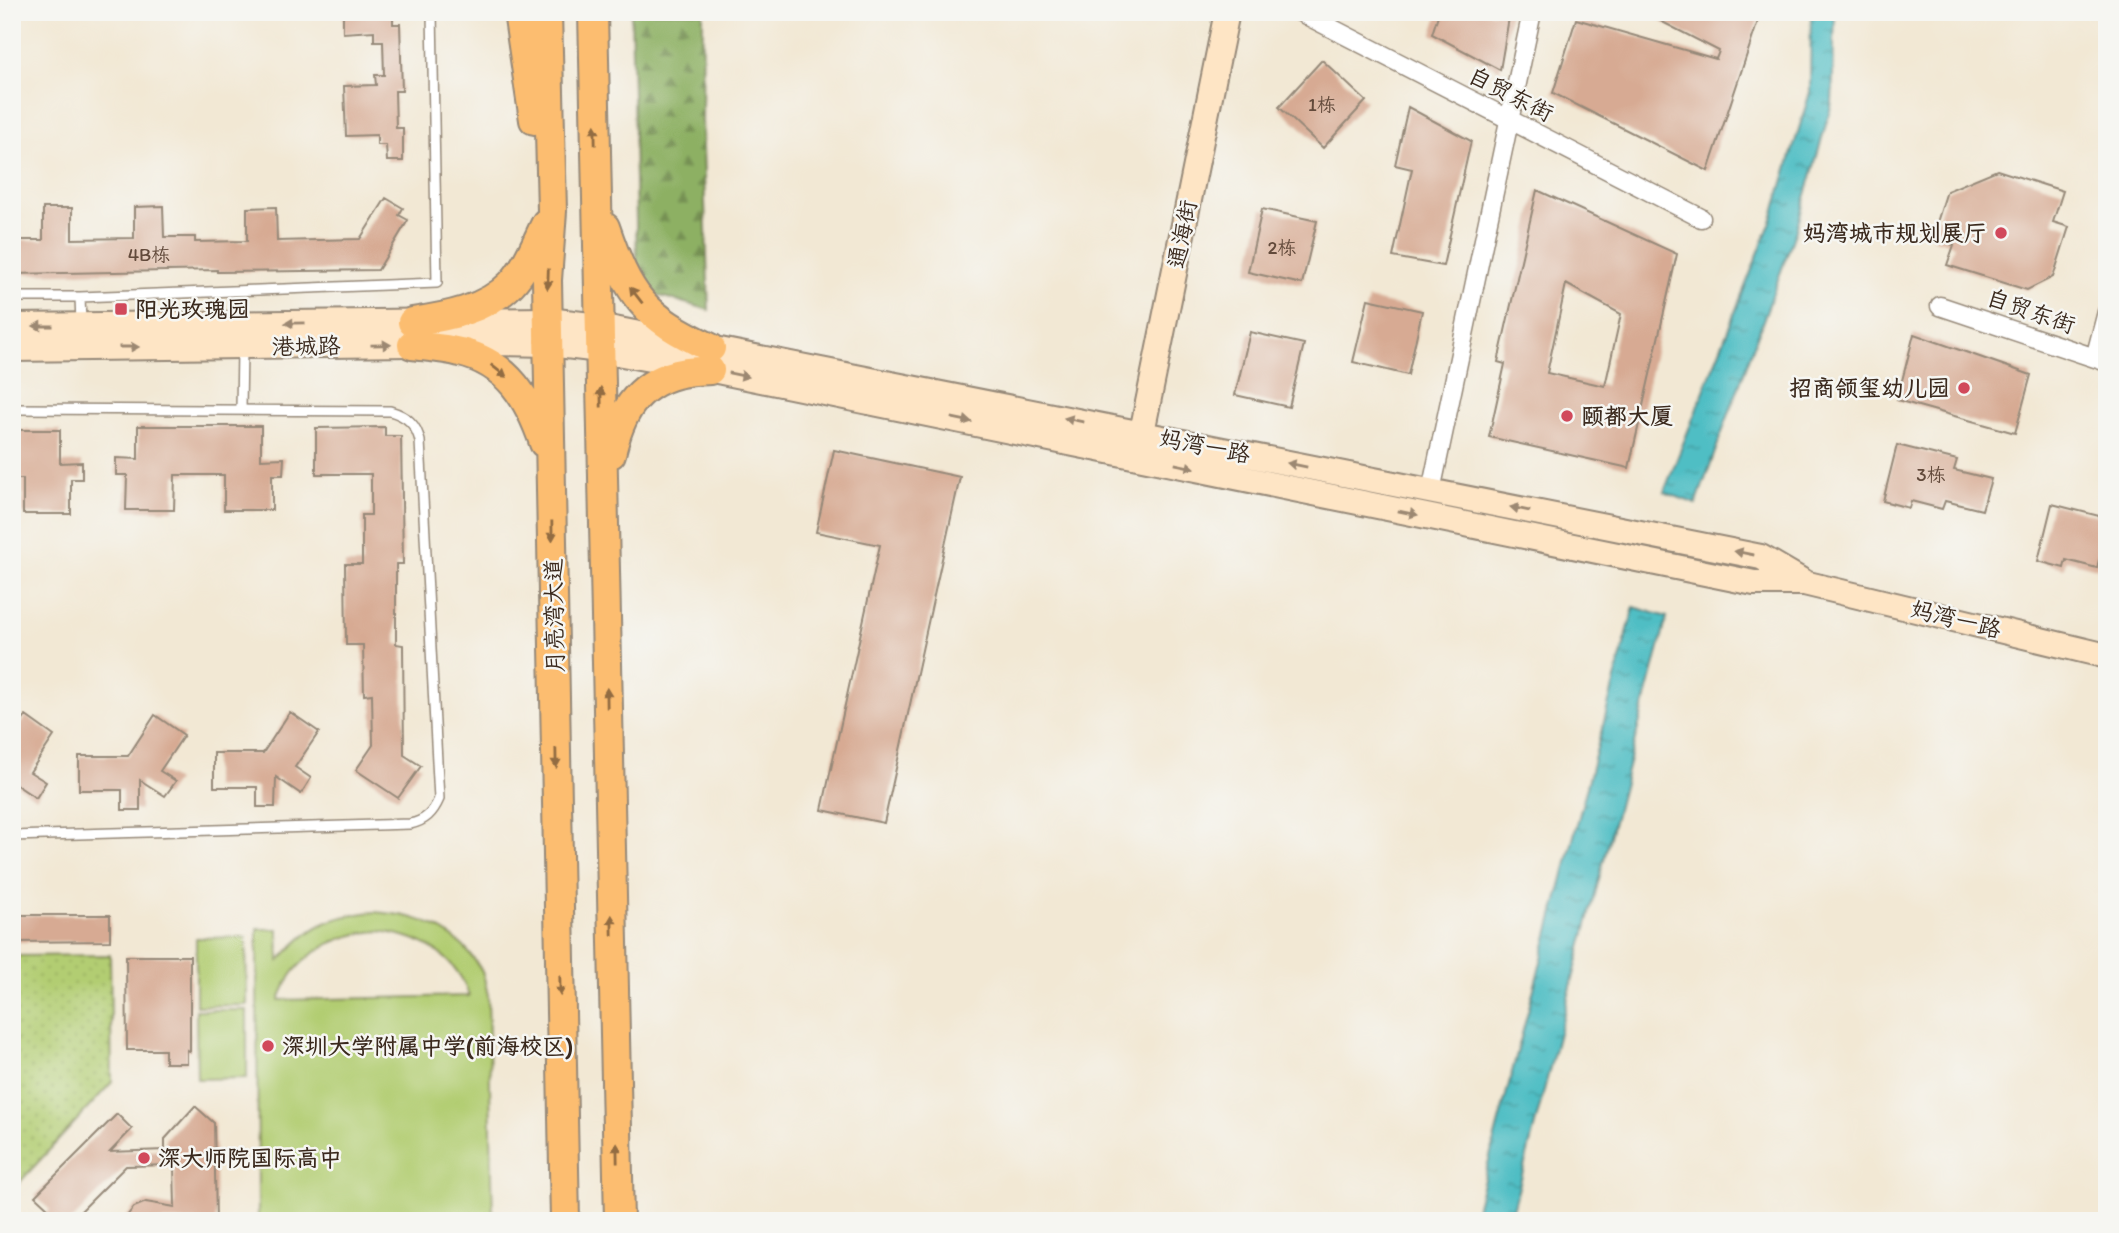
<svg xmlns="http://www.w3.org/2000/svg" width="2119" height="1233" font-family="Itim,'LXGW WenKai TC',sans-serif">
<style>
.forest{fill:url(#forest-firs);stroke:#646d41;stroke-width:2}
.garden{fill:url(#garden-dots);stroke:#767c48;stroke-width:2}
.pitch{fill:#b2cd72;stroke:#767c48;stroke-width:2;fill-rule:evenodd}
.water{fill:url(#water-ripples);stroke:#457471;stroke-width:2}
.building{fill:#d7aa93;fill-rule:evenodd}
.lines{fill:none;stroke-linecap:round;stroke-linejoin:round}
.lane-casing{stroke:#968979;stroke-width:12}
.street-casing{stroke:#968979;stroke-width:21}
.secondary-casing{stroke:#968979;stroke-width:28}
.primary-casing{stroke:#968979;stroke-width:32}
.lane{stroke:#fff;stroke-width:9}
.street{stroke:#fff;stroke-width:18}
.secondary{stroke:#fee5c5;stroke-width:24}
.primary{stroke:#fcbd6f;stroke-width:28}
.oneway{fill:#926c42}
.oneway2{fill:#9c8872}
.poi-dot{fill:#d1495b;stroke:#f6f6f2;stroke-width:2.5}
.labels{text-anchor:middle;stroke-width:5;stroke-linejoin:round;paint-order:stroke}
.number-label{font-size:19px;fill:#624a3b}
.street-label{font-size:23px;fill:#3b2a1e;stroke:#f6f6f2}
.poi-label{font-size:23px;font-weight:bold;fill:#3b2a1e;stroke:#f6f6f2;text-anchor:start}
</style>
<defs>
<pattern id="forest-firs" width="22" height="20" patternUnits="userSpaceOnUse" patternTransform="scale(1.75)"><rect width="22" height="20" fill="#8db064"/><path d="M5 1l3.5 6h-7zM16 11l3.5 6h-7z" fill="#748f52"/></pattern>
<pattern id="garden-dots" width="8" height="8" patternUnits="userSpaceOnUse" patternTransform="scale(1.75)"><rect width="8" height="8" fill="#b2cd72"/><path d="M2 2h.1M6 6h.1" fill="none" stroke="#9ab062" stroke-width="1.8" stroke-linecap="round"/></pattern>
<pattern id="water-ripples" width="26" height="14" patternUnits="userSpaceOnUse" patternTransform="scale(1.75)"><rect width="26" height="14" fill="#4fbec4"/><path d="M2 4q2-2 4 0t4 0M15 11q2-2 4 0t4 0" fill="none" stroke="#439b9f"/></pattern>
</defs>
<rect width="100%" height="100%" fill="#f6f6f2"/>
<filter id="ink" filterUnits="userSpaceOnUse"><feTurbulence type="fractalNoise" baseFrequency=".0143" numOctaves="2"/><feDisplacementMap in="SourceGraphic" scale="14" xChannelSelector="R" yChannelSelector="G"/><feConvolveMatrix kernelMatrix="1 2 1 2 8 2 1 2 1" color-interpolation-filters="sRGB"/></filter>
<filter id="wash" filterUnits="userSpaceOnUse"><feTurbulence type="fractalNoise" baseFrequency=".00686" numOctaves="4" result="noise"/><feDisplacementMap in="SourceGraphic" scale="28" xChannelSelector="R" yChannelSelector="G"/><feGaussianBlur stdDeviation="1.57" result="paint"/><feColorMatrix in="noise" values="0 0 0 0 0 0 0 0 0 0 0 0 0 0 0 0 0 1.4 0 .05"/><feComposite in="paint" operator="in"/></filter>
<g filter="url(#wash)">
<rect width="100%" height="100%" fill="#f2e8d4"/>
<path class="forest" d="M631 12H703L702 121 709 310 653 294 637 263Z"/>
<path class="garden" d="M110 955 112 1082 18 1184 12 1167V956Z"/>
<path class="pitch" d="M374 912C409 914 438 922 464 947 471 955 479 964 483 974 485 980 486 988 488 995L493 1221H258L257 929H278L279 961C308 927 329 916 374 912ZM380 931C421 937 456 954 469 996L279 1000C294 955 336 934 380 931Z
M246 937 247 1005 196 1006V938Z
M196 1010H247V1078L197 1079Z"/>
<path class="water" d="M1811 12H1835L1832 103 1796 230 1696 504 1664 492 1773 216 1810 92Z
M1634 607 1667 617 1510 1221H1473Z"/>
<g id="blocks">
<path class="building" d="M343 12H393V24H400L402 91H395L396 128H403V161H387L386 145H377V135L346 136 344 86 376 85 375 75H384L383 41H374V31L343 33Z
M1439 12H1510L1500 70 1432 34Z
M1643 12H1761L1708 171 1553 93 1576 19 1716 59 1719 51Z
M1322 60 1366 101 1323 148 1279 107Z
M1408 107 1471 141 1443 266 1393 257 1412 169 1395 165Z
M1997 170 2063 191 2053 222 2069 227 2053 277 2027 290 1947 265 1954 245 1932 238 1947 191Z
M1537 190 1677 254 1629 468 1489 437 1505 364 1498 362ZM1566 284 1621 314 1605 386 1547 373Z
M386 198 403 208 399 215 408 220 378 270 217 272V270L12 274V240H43V208H72V239L134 238V207L163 206 164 237H195V242L247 241V208L276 207 277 241 360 239Z
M1262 209 1317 221 1302 284 1248 272Z
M1368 299 1422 311 1408 375 1353 362Z
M1250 332 1304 344 1289 407 1235 395Z
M1914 334 2031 375 2015 433 1897 400Z
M138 426H261V459L284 458 283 475H272V510H224V475H175L174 510H126L127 475H116V458L138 459Z
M385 427V436H401L403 564H396V644L403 645 404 755 421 766 398 798 356 770 373 745 372 694 364 695 363 645H346L345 564H362V515H371V474H316V428Z
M12 430H60V463L82 462V479H71V514H23V479H12Z
M1897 445 1957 460 1954 470 1991 479 1982 510 1945 501 1942 509 1911 501 1909 508 1883 501Z
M834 450 960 477 884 823 822 810 880 545 816 532Z
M2052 504 2107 518V562L2099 560 2097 568 2066 560 2064 568 2038 561Z
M290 712 319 732 295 767 311 778 301 794 276 777 275 807H257V787H214V753H263Z
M155 715 184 735 160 771 176 781 165 796 140 780V810H122V790H79V756H128Z
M26 716 54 736 30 772 46 782 36 798 12 782V736Z
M12 915H110V941L12 942Z
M126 956H190V1051L187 1050V1063H165V1050H127Z
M195 1106 214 1123 216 1221H123L134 1207 146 1202 175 1207 174 1165 126 1166 71 1221H39L50 1210 35 1196 117 1114 132 1129 110 1152 165 1150V1139Z"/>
</g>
</g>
<g filter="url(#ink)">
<use href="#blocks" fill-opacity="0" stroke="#968979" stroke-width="2"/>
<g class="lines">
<g class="lane-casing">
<path id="lane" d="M12 297H80L437 283 432 12
M80 297 81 323
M12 409 390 411C407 416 416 424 420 441L439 799C433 813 425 821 410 824L12 836
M241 409 242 350"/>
</g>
<g class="street-casing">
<path id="street" d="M1300 12 1701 218
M1940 306 2107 362
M2095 358 2107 312
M1431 491 1532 12"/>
</g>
<g class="secondary-casing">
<path id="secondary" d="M12 326 548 320 599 326 1761 557 1804 582
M12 349 495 343 549 344 600 350 722 372 1754 583H1804L2107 656
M1139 447 1227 12"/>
</g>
<g class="primary-casing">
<path id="primary" d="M518 12 534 120
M547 12 552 211 547 280 565 1221
M593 12 619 1221
M605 227C629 297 643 316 711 348
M412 322C446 317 486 310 511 284 527 267 536 243 546 223
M412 345C428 347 445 348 460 352 508 363 529 399 544 443
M611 454C620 415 635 385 677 374 687 371 699 371 710 370"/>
</g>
<use href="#lane" class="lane"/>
<use href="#street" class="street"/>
<use href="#secondary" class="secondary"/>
<use href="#primary" class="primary"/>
</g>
<defs><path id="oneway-solid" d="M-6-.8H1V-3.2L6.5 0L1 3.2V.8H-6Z" transform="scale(1.75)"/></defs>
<g class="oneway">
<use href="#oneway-solid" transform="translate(595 135) rotate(-91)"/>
<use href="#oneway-solid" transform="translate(548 279) rotate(92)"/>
<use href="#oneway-solid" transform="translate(636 295) rotate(-128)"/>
<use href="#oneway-solid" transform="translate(499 371) rotate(38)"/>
<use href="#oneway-solid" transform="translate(601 397) rotate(-91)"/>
<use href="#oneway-solid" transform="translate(552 531) rotate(89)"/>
<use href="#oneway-solid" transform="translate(607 698) rotate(-91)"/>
<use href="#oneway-solid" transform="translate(556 758) rotate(89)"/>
<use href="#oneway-solid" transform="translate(612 925) rotate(-91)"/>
<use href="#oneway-solid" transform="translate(560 986) rotate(89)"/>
<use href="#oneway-solid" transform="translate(617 1153) rotate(-91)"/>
</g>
<g class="oneway2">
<use href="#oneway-solid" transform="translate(295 323) rotate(179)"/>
<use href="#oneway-solid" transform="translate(43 326) rotate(180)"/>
<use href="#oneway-solid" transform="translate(381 345) rotate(-1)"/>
<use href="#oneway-solid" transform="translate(129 347)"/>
<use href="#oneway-solid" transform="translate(739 375) rotate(11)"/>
<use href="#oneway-solid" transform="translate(962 420) rotate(12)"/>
<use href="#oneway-solid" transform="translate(1074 420) rotate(-169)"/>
<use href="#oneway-solid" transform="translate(1297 465) rotate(-169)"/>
<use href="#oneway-solid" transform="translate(1185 466) rotate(12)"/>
<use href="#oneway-solid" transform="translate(1520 509) rotate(-169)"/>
<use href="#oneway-solid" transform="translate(1408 513) rotate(12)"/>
<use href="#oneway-solid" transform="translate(1744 553) rotate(-169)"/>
</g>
</g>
<g class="poi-dot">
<circle cx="2001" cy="233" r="7"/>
<rect x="114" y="302" width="14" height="14" rx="3.5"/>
<circle cx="1964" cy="388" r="7"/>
<circle cx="1567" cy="416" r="7"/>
<circle cx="268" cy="1046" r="7"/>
<circle cx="144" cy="1158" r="7"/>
</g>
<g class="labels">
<g class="number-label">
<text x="1322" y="111">1栋</text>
<text x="1282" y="254">2栋</text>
<text x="149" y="261">4B栋</text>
<text x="1931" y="481">3栋</text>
</g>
<g class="street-label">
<text transform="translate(1511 94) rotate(27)" y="8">自贸东街</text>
<text transform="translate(1182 234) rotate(-79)" y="8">通海街</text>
<text transform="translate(2031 311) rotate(19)" y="8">自贸东街</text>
<text transform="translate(306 346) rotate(-1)" y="8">港城路</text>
<text transform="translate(1205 446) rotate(11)" y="8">妈湾一路</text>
<text transform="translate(554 616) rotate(-91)" y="8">月亮湾大道</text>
<text transform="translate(1956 619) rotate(14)" y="8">妈湾一路</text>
</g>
<g class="poi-label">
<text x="1987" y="241" text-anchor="end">妈湾城市规划展厅</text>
<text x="135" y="317">阳光玫瑰园</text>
<text x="1950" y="396" text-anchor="end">招商领玺幼儿园</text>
<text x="1581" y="424">颐都大厦</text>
<text x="282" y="1054">深圳大学附属中学(前海校区)</text>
<text x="158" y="1166">深大师院国际高中</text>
</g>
</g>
<rect width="2119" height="1233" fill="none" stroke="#f6f6f2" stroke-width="42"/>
</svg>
